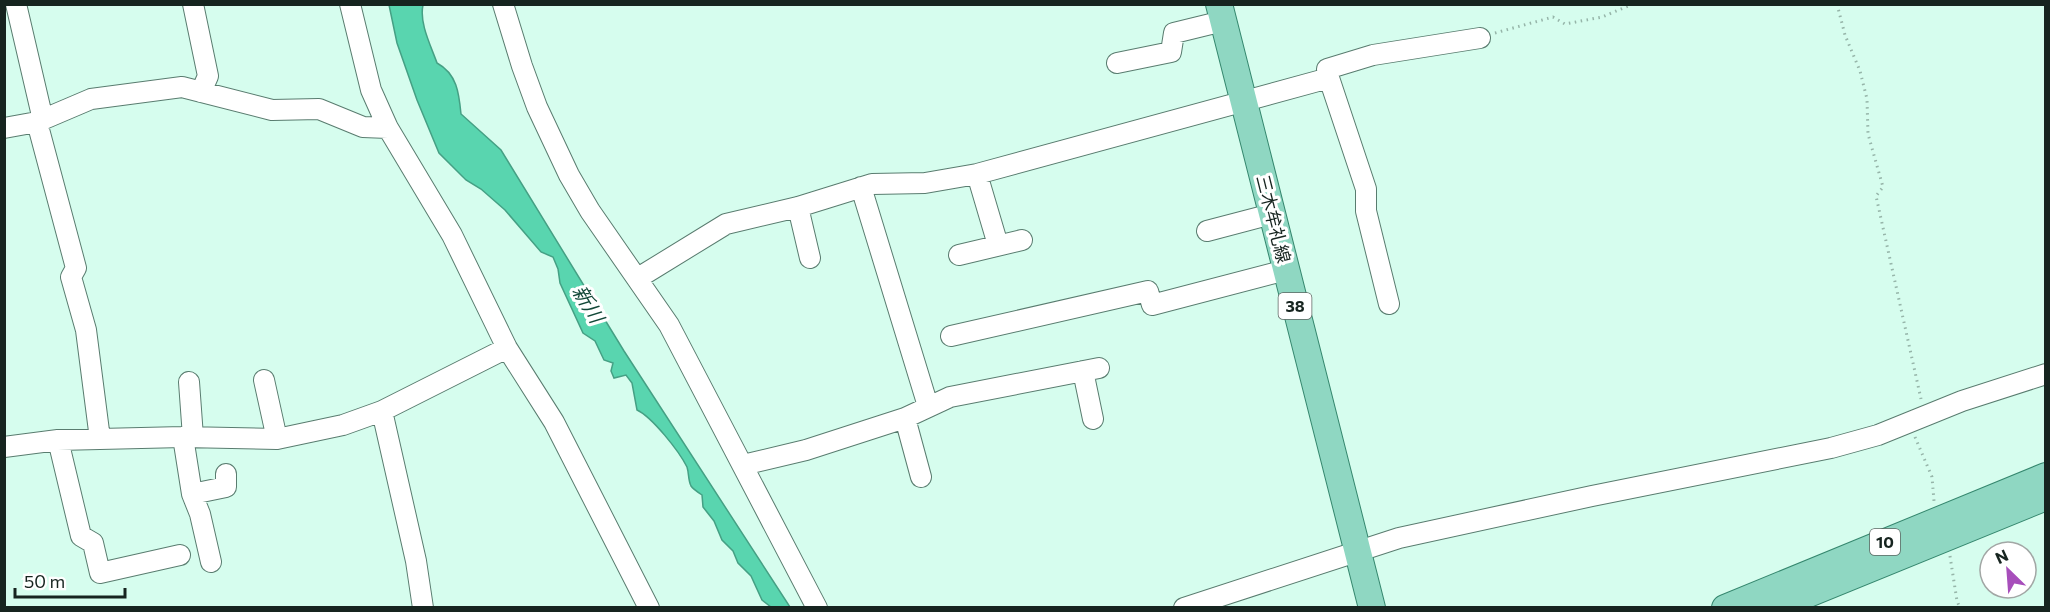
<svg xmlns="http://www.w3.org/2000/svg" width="2050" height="612" font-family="Commissioner,'Noto Sans JP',sans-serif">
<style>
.water{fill:#59d5af;stroke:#45a084;stroke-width:1.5}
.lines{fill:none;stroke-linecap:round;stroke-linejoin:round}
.minor-casing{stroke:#597c6f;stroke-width:22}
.major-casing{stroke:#35876e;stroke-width:28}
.path{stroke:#96b5a9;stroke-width:3;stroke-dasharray:1.5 4.5;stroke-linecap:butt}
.minor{stroke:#fff;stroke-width:20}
.major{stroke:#8fd7c2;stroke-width:26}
.labels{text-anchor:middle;stroke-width:6;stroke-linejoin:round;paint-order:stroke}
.shield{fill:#fff;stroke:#5c6662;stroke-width:1.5}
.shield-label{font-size:16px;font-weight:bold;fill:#16241f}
.street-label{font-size:18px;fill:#16241f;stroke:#fff}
.water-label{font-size:20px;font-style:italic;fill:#124838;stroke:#fff}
</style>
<rect width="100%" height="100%" fill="#d6fdee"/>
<path class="water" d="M389 5H423C419 23 431 46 437 63 457 74 459 93 461 114L501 150 624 351 790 607H771L762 600 751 576 738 563 733 551 722 540 714 521 703 507 702 495C699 493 693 489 691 486 688 480 689 473 687 467 679 451 652 417 637 410L632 383 626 375 614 378 611 371 613 363 604 360 595 341 583 333 560 283 558 269 553 257 541 252 505 210 481 189 466 180 439 153 417 100 397 43Z"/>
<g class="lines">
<g class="minor-casing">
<path id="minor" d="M16 4 43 120
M193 4 208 76 201 92
M350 4 371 90 388 128 452 235 507 348 554 422 649 608
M503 4 522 66 537 107 569 175 590 211 669 325 817 608
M1117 63 1171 52 1174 33 1223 21
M1329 78 1366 189V211L1389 304
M37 122 76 268 71 277 86 330 100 439
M4 128 37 122 91 99 182 87 272 110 319 109 363 127 388 128
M977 174 998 245
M861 187 928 406
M798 207 810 258
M1207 231 1272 214
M959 255 1022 240
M638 278 726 224 798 207 872 184 925 183 977 174 1329 78 1327 69 1373 55 1480 38
M951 336 1148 291 1152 305 1286 270
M1083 371 1093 419
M264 380 277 439
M189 382 193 437
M382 411 416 561 423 608
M905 418 921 477
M183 437 192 494 200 514 211 562
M58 440 81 536 93 543 100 573 180 555
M4 447 58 440 183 437 277 439 343 425 382 411 507 348
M743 465 806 450 905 418 950 397 1099 368
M192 494 226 487V474
M1184 608 1399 538 1592 496 1831 448 1878 435 1962 401 2046 374"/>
</g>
<g class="major-casing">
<path id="major" d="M1219 4 1372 608
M1725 608 2046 476
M1774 608 2046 497"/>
</g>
<path class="path" d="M1837 4 1845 35 1860 71 1867 99 1868 134 1883 187 1876 196 1921 399
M1495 33 1553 17 1565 24 1602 17 1633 4
M1915 437 1932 477 1934 501
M1950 556 1957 601 1960 608"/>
<use href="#minor" class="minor"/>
<use href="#major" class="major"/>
</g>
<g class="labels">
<g class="shield">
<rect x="1278.5" y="293" width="33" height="26" rx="4.5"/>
<rect x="1870" y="529" width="30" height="26" rx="4.5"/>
</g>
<g class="shield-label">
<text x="1295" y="312">38</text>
<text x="1885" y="548">10</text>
</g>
<g class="street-label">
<text transform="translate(1273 219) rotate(76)" y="6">三木牟礼線</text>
</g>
<g class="water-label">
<text transform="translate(588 304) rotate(59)" y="7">新川</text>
</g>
</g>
<rect width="2050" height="612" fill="none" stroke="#16241f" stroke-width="12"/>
<g transform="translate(2008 570) rotate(335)"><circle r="28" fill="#ffffff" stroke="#a2a7a5" stroke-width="1.5"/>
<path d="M0-4.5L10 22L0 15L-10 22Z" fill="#a74ebb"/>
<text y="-9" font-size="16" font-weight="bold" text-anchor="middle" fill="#16241f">N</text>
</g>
<path d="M15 588v9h110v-9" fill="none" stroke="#16241f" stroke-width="3"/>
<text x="24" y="588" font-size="18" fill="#16241f" stroke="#ffffff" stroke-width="4.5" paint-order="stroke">50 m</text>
</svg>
